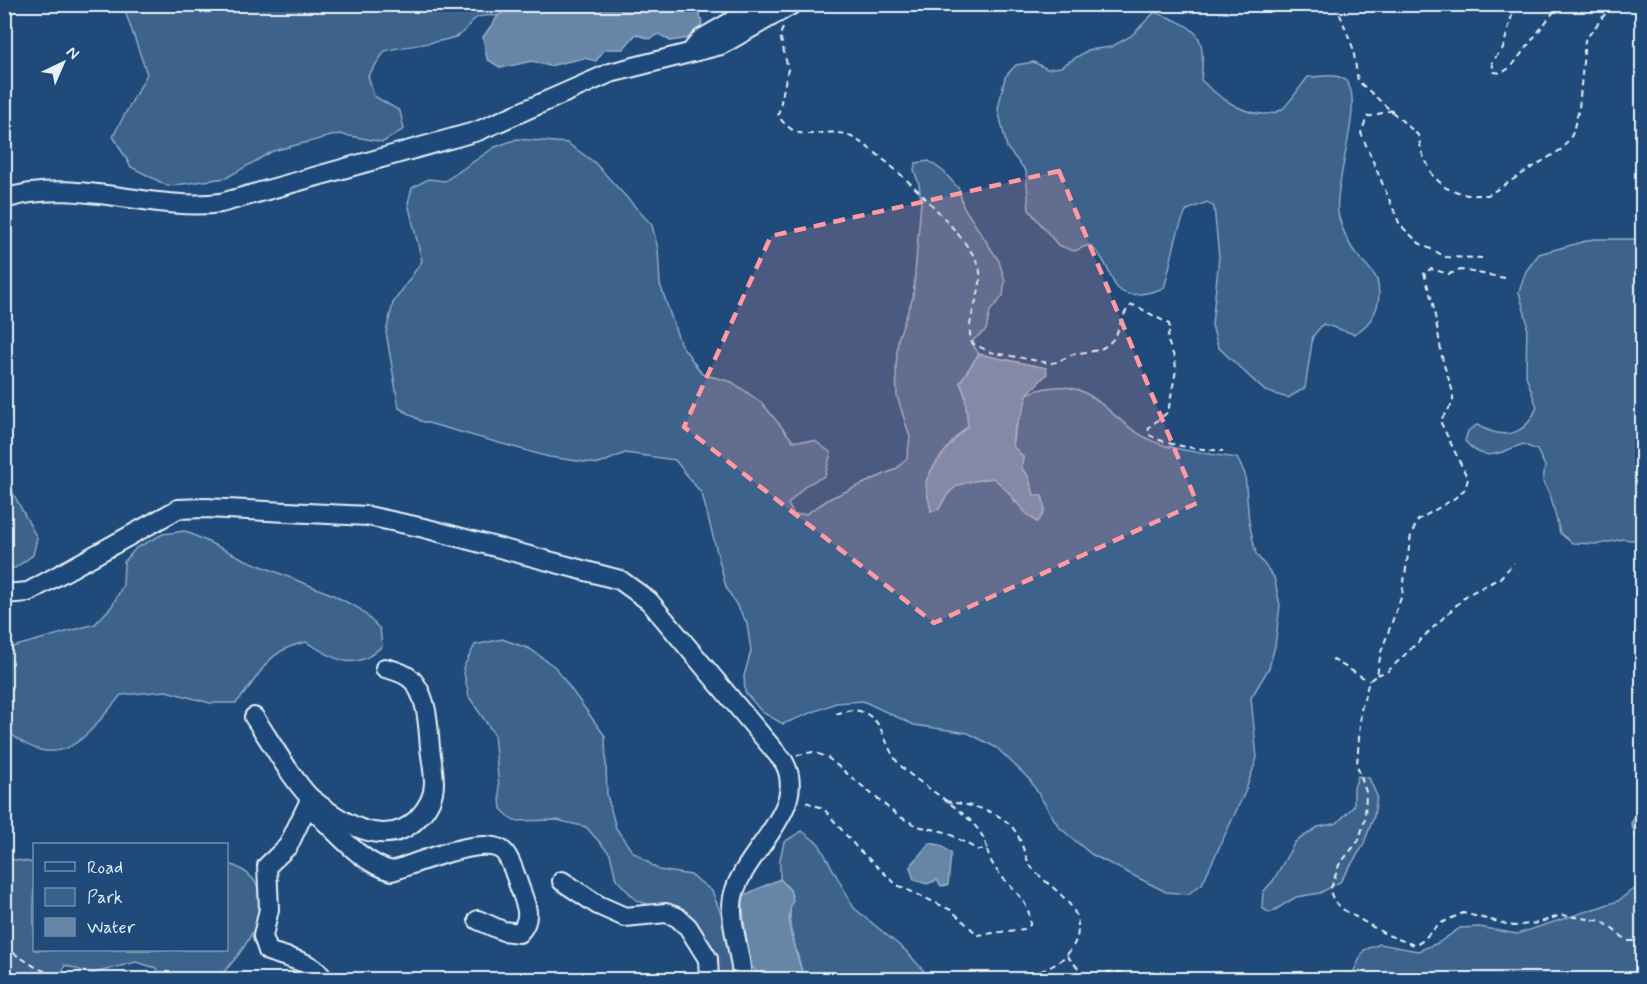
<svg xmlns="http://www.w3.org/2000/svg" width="1647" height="984" font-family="Mynerve,sans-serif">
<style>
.green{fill:#3c628c;stroke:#92aac2;stroke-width:1.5}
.water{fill:#6685a7;stroke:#9ab0c7;stroke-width:1.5}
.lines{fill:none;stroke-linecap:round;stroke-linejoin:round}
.minor-casing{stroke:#e8f1f8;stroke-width:22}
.path{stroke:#e8f1f8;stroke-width:2;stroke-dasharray:6 4.5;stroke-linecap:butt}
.minor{stroke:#1f4a7a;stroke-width:18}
.marked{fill:#ff9aa2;fill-opacity:0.2;stroke:#ff9aa2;stroke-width:4.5;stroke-dasharray:12 8;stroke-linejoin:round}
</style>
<rect width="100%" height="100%" fill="#1f4a7a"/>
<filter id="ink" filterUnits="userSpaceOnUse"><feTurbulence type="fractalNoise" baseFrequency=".0167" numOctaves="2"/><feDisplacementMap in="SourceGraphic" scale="12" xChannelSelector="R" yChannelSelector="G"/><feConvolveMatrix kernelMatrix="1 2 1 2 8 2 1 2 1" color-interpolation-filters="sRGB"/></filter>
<g filter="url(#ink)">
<path class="green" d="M123 5H513L498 16C465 12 475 29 455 37 439 43 403 46 385 51L368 76 374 96 400 111 404 129 383 142 339 134 273 151 226 178 168 186 131 167 113 136 147 74Z
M1155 12C1199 29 1206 32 1201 80 1219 98 1254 124 1281 110 1287 107 1302 84 1308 77 1320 77 1339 72 1347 82 1364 103 1334 181 1338 213 1340 224 1348 243 1354 251 1360 260 1374 270 1377 280 1383 303 1374 323 1354 334L1323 324 1313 336 1305 388 1288 398 1265 391 1218 347 1212 325 1219 257 1214 207 1207 202 1187 210C1174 234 1172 262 1164 288 1099 311 1122 268 1089 245L1074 251 1058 245 1029 210 1026 171 1007 148 998 109 1005 77 1016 65 1034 62 1047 69 1061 67 1088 50 1111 47 1131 36Z
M517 139 567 143 594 162 652 225 658 249 660 284 680 343 702 374 732 382 762 403 793 441H815L831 453 825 476 806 485 788 504 794 515 806 514 831 498 896 469 907 458 910 437 897 396 896 368 898 339 913 297 921 202 919 184 914 170 916 163 929 161 944 172 959 189 963 206 999 261 1005 281 1003 296 990 311 986 330 974 339 973 345 979 354 960 382 965 395 968 426 956 437 931 471 939 509C953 480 963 483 993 478L1006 487 1015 503 1034 495 1028 476 1022 469 1023 457 1012 446C1014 427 1023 412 1027 394 1094 366 1105 425 1160 444 1184 452 1212 454 1237 458L1245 474 1249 522 1256 554 1274 577 1280 605 1275 646 1269 668 1251 698 1257 758 1245 792 1202 884 1188 894 1166 892 1091 854 1059 827 1030 780 997 748 968 733 914 725 863 701 836 703 783 724 762 712 745 692 744 676 751 651 747 623 726 587 702 494 675 460 625 453 599 464 549 457 421 421 399 408 386 332 393 303 422 261 408 203 412 188 428 179 445 181 495 147Z
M1593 239H1642L1641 541 1623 539 1600 544 1572 543 1560 533 1550 494 1543 482 1545 466 1537 450 1523 444C1499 453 1484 464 1465 441L1468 431 1477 425C1504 440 1525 437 1537 407L1526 376 1527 321 1519 292 1526 271 1539 254Z
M4 447 13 493 37 538 33 555 15 568 5 569Z
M185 531 246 560 331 594 360 609 380 629 382 646C354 674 336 659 306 642 263 651 263 675 236 703H210L166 691 121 695C85 738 60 778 5 729V649L95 624 112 606 123 585 124 562 136 548 163 534Z
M502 639 530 649 555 667 605 736 607 795 616 828 631 850 659 870 691 875 712 891 721 914 733 979H717L713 948 695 922 636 900 616 879 610 854 586 827 557 820 514 821 501 809 494 734 469 697 463 668 475 645Z
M1358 776 1369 778 1377 796 1374 816 1363 846 1340 882 1320 893 1296 897 1270 913 1262 908 1263 892 1273 881 1295 842 1318 827 1337 823 1354 806V788Z
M802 831 819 844 854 908 906 951 931 979H804L790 927V890L780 879V859L784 842Z
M4 858 34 863V950H226L227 863C292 885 249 947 217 979H162L156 968 136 962 91 974 65 965 60 979H5Z
M1642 888V979H1350L1364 950 1380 944 1418 951 1438 943 1460 928 1479 927 1517 934 1618 901 1632 890Z"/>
<path class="water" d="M513 5H696L702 22 698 37 670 41 659 34 650 39 636 34 623 49H605L596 61 584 58 549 66 532 61 501 68 487 59 483 37 498 16Z
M979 354 1046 368 1047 374 1027 394 1024 408 1014 430 1012 445 1023 457 1022 469 1028 476 1034 495 1042 496C1046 508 1046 513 1037 522 1018 510 1011 490 993 478 963 483 953 480 939 509L931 512C930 503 926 492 926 484 927 470 957 436 968 426L965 395 960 382Z
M1642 814V843L1636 837 1631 823 1636 816Z
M929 843 940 845 951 853 948 885 941 886 937 880 927 884 914 880 910 867Z
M780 879 790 890 793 900C782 924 798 955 804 979H761L748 961 742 896Z"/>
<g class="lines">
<g class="minor-casing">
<path id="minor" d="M693 49 701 39 762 4
M4 199C75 176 150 212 221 203L478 131 610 73 721 45 793 4
M4 594 28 592 178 509 205 508 368 516 424 528 620 580 649 601 784 762C810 809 742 853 733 897 728 923 742 953 742 980
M254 717C268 737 295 785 312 799 341 822 385 851 417 819 427 809 434 798 434 783 434 771 431 758 430 747 428 726 428 703 416 685 409 674 396 671 385 668
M311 798 288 846 267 866 269 909 263 936 268 951C288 959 312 960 324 980
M311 808C335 830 360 863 392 871 415 864 488 832 505 853 513 863 516 879 521 891 527 907 532 919 519 933L503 931 478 920
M562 881 598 905 625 917 666 913 677 917 688 927 708 959 709 980"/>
</g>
<path class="path" d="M1336 4 1353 48 1358 81 1418 135 1422 153 1433 176 1446 188 1467 195H1488L1562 149 1572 135 1579 109 1585 40 1613 4
M1515 4 1503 48 1492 62 1494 72 1502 73 1512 66 1555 10 1563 4
M783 28 780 35 788 69 778 116C802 147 815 127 844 134 873 141 971 238 979 267 986 292 963 318 972 343L990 352 1049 363C1058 363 1062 359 1071 355 1087 349 1100 356 1114 338 1121 328 1121 313 1132 305L1136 306 1169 324 1170 329 1167 339 1175 359 1176 370 1168 412 1149 427 1148 434C1170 448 1198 448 1223 451
M1393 110 1367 117 1361 133 1400 225 1419 243 1446 257 1482 258
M1505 278 1461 270 1449 274 1431 269 1424 273 1433 304 1443 362 1453 392V403L1440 421 1468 479 1465 489 1455 498 1418 520 1411 535 1402 595 1381 652 1377 675 1369 681 1361 710 1357 765 1366 792 1365 819 1359 840 1339 865 1330 891 1334 901 1344 910 1385 934 1414 945 1421 942 1439 924 1463 913 1514 926 1538 923 1561 915 1602 921 1628 941H1642
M4 650V662
M1332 659 1369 681
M1377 675 1388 671 1467 595 1500 578 1514 563
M836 714C849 709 859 708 871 717 885 727 886 752 902 767 926 791 982 816 987 849
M797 755 813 752 827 757 897 815 917 826 946 832 978 850H987C995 883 1032 893 1030 925L1024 929 978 935 951 910 897 885 858 849 824 809 804 801
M945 801C973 806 1006 810 1019 838 1025 850 1025 861 1035 871 1044 881 1056 889 1065 899 1088 922 1079 951 1052 966 1042 972 1029 974 1018 980
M4 947 37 968 67 980
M1067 956 1087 978
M113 980C123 974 132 971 141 980
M1087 980C1102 969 1124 969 1140 980"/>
<use href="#minor" class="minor"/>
</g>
</g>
<path class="marked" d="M1059 171 1197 503 934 623 684 427 771 236Z"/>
<rect width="1647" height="984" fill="none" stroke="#1f4a7a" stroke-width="24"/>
<rect x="12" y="12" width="1623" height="960" fill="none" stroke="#e8f1f8" stroke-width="2" filter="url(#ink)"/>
<rect x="33" y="843" width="195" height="108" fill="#1f4a7a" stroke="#6f8dac" stroke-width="1.5"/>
<rect x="45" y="862" width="30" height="9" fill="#1f4a7a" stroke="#6f8dac" stroke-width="1.5"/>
<text x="87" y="873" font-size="18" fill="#e8f1f8">Road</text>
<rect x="45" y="888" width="30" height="18" fill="#3c628c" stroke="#6f8dac" stroke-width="1.5"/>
<text x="87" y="903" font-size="18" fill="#e8f1f8">Park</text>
<rect x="45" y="918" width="30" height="18" fill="#6685a7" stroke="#6f8dac" stroke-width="1.5"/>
<text x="87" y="933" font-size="18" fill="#e8f1f8">Water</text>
<g transform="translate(63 63) rotate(44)" stroke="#1f4a7a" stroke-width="4.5" paint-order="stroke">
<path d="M0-4.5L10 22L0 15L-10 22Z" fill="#e8f1f8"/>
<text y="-9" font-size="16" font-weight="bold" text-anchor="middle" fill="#e8f1f8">N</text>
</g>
</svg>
